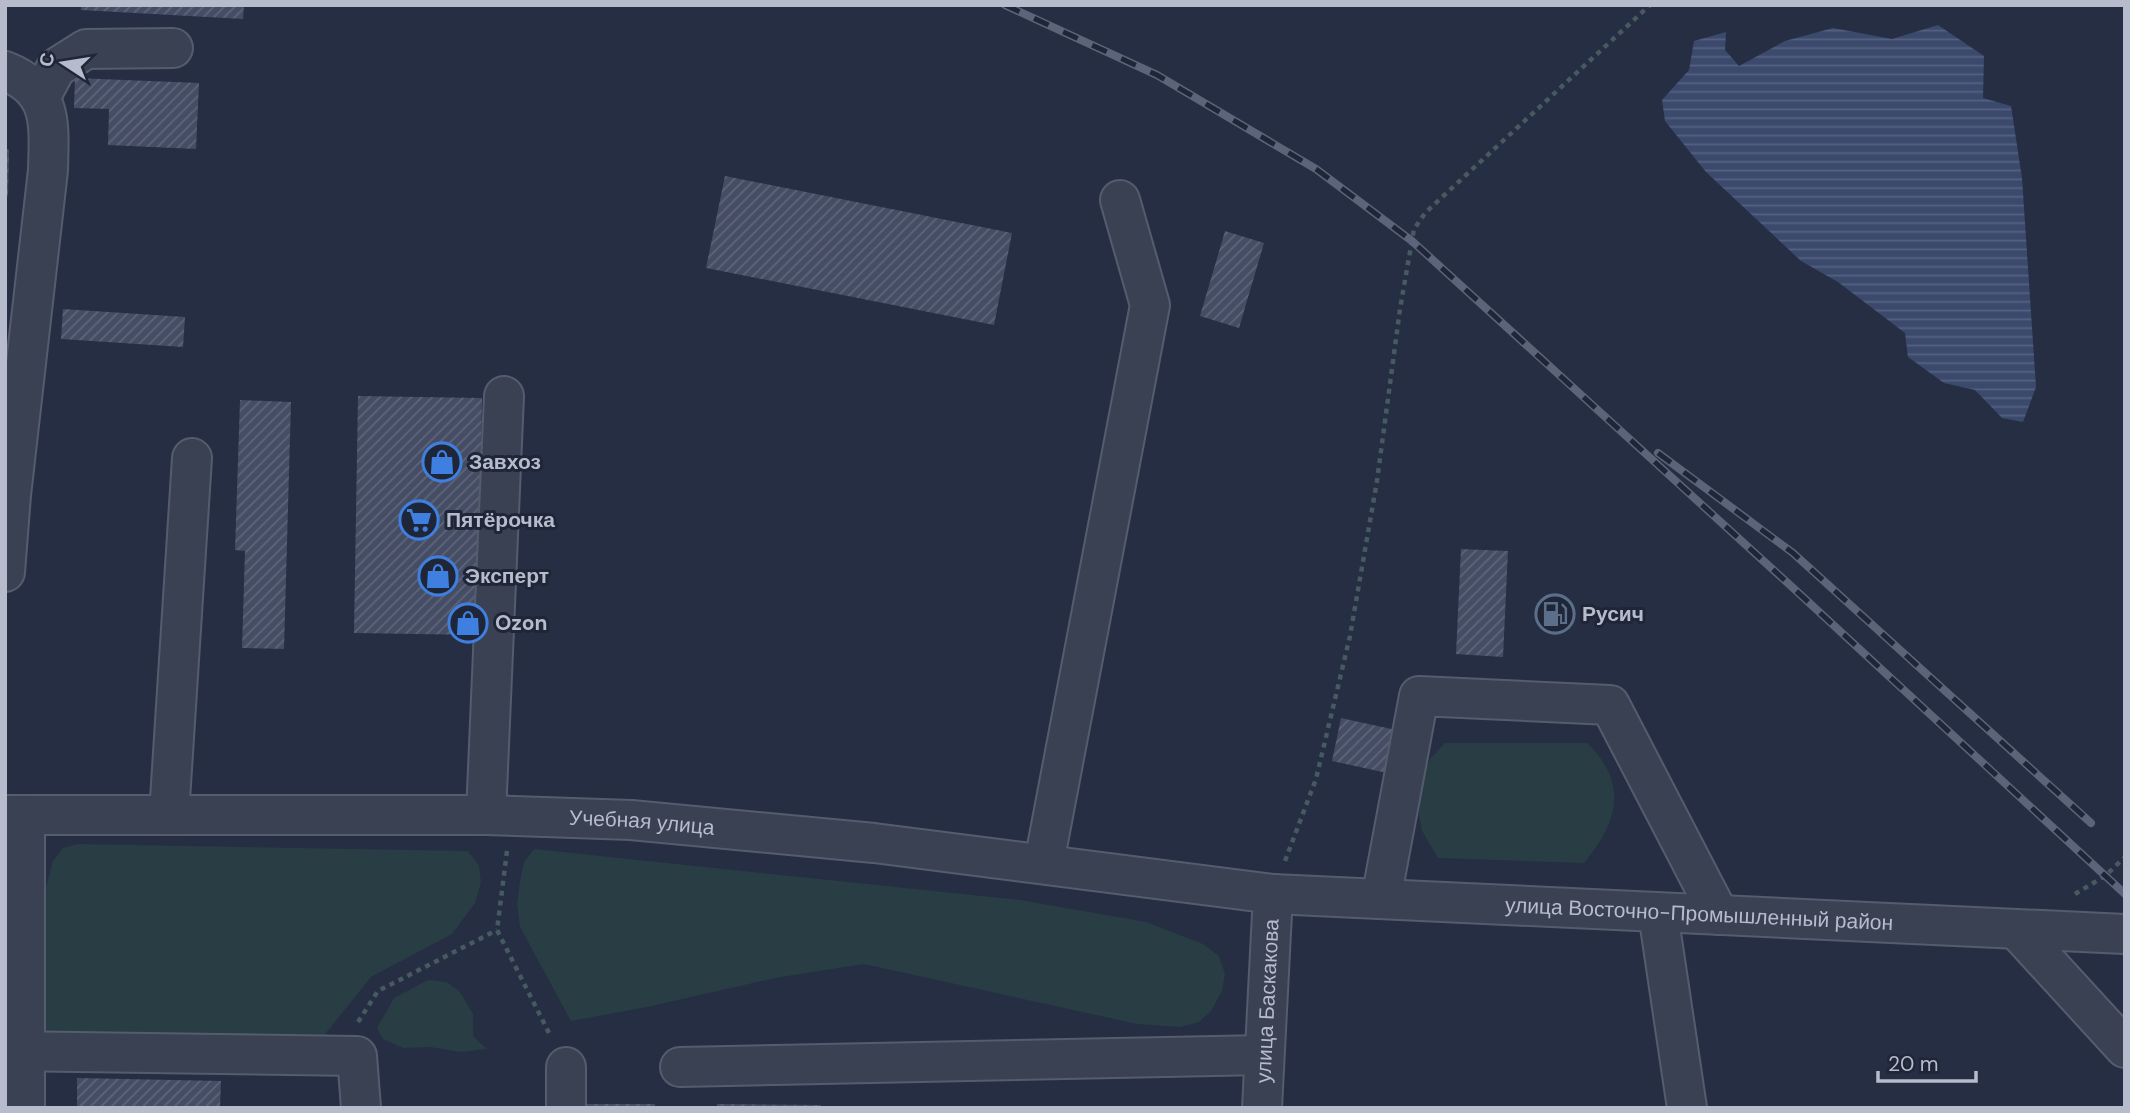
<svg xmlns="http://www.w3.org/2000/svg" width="2130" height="1113" font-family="'DM Sans',sans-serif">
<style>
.grass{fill:#283d44}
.water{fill:url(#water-rules)}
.building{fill:url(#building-hatch)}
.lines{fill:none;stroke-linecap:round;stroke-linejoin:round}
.minor-casing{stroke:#555c6d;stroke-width:42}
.path{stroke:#465a60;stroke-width:4.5;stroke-dasharray:5 5;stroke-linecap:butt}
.minor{stroke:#3a4153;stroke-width:38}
.rail-casing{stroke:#5c647a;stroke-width:8}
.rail{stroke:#1f2638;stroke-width:5;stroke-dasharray:16;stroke-linecap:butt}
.labels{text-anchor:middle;stroke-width:6;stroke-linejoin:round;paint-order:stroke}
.poi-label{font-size:21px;font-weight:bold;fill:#b7bccc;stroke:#1f2638;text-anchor:start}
.street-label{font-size:21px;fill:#b7bccc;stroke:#1f2638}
</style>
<defs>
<pattern id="water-rules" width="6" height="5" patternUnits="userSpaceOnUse" patternTransform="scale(1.75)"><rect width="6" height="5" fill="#3b496c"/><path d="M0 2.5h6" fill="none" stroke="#556180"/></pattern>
<pattern id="building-hatch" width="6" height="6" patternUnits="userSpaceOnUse" patternTransform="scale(1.75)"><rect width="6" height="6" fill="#454d65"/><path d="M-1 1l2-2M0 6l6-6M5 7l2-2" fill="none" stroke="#5e657a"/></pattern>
</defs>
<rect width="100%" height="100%" fill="#262e43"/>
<path class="grass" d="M1445 743H1587C1629 783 1618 823 1584 863L1438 858 1422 831 1419 815 1421 780 1430 759Z
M78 844 468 851 479 866 481 882 475 903 452 934 371 977 322 1038 33 1041 36 925 53 861 63 848Z
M534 849 1020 900 1146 922 1203 944 1219 956 1225 974 1222 991 1211 1011 1199 1022 1180 1027 1137 1024 864 964 775 978 647 1007 571 1021 520 927 517 904 520 881 524 862Z
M428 980 447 982 460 992 473 1014V1036L487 1049 461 1052 430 1047 403 1048 383 1039 377 1028 394 998Z"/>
<path class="water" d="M1938 25 1984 56 1983 98 2011 106 2022 178 2036 387 2023 422 2002 418 1975 390 1944 383 1908 357 1905 333 1838 282 1801 261 1706 172 1665 121 1662 100 1689 70 1694 41 1726 32 1725 50 1739 66 1785 41 1833 28 1892 39Z"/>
<path class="building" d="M81 5H244L243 19 81 10Z
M75 78 199 83 196 149 108 145 109 109 74 108Z
M5 149 9 150 8 196H5Z
M725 176 1012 233 994 325 706 268Z
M1225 231 1264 243 1239 328 1200 316Z
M63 309 185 317 183 347 61 339Z
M358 396 482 398 478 635 354 633Z
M240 400 291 402 284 649 242 648 245 551 235 550Z
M1461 549 1508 551 1503 657 1456 654Z
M1341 718 1396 730 1387 773 1332 761Z
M77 1078 221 1081 220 1108H77Z
M585 1104H655V1108H585Z
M717 1104 821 1105V1108H717Z"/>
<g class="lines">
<g class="minor-casing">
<g id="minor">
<path d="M5 71C54 90 49 125 48 170L11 495 5 572"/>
<path d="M41 96 56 68 86 49 173 48"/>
<path id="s1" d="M5 815H486L631 820 874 843 1273 894 2125 934"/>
<path d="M169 815 192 458"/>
<path d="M486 815 504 396"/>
<path d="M1044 863 1150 305 1120 200"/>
<path d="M1381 899 1419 696 1610 705 1719 915"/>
<path d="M1658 913 1687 1108"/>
<path d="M2017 930 2125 1048"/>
<path d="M5 1051 357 1056 361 1108"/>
<path d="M566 1067V1108"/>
<path d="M680 1067 1264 1055"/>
<path d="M25 1108V815"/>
<path id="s2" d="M1262 1108 1273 894"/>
</g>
</g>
<path class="path" d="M507 851 497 930 550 1035
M1285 861 1316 779 1350 636 1377 481 1400 309 1414 229 1426 212 1650 5
M2075 894 2105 876 2125 857
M358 1022 378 991 497 930"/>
<use href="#minor" class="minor"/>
<g class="rail-casing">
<path id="rail" d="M1005 5 1157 75 1316 169 1412 241 1791 586 2125 894
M1658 453 1793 553 2091 823"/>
</g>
<use href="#rail" class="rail"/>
</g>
<defs>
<g id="shop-ring" transform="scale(2.0125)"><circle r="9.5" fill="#1f2638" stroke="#3f7fe0" stroke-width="1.5"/><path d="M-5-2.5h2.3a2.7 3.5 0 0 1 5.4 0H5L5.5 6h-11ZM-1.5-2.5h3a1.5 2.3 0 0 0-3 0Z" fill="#3f7fe0"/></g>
<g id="supermarket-ring" transform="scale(2.0125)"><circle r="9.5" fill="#1f2638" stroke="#3f7fe0" stroke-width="1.5"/><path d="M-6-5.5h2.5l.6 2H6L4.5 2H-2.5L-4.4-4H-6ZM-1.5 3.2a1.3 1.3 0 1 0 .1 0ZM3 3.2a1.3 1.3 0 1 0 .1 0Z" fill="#3f7fe0"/></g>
<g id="fuel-ring" transform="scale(2.0125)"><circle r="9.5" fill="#1f2638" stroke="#5c6f8a" stroke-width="1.5"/><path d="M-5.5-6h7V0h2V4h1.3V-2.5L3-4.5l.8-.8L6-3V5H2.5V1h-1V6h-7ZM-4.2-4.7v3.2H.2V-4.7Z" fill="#5c6f8a"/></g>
</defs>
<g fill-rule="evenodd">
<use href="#shop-ring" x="442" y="462"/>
<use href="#supermarket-ring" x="419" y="520"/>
<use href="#shop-ring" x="438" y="576"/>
<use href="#fuel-ring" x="1555" y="614"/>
<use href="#shop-ring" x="468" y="623"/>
</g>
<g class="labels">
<g class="poi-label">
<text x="469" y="469">Завхоз</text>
<text x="446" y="527">Пятёрочка</text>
<text x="465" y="583">Эксперт</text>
<text x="1582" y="621">Русич</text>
<text x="495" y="630">Ozon</text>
</g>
<g class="street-label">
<text dy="7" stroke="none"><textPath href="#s1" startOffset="637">Учебная улица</textPath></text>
<text dy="7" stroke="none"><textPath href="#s1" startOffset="1699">улица Восточно-Промышленный район</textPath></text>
<text dy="7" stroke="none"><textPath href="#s2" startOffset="107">улица Баскакова</textPath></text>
</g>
</g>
<rect width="2130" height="1113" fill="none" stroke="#b7bccc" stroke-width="14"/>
<g transform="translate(63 63) rotate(282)" stroke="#1f2638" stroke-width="5" paint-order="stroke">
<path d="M0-5L12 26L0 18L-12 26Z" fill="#b7bccc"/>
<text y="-10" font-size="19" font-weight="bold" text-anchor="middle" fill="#b7bccc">С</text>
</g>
<path d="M1878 1071v10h98v-10" fill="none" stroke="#b7bccc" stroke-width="3.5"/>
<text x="1888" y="1071" font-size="21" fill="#b7bccc" stroke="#1f2638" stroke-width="5" paint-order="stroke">20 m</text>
</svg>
